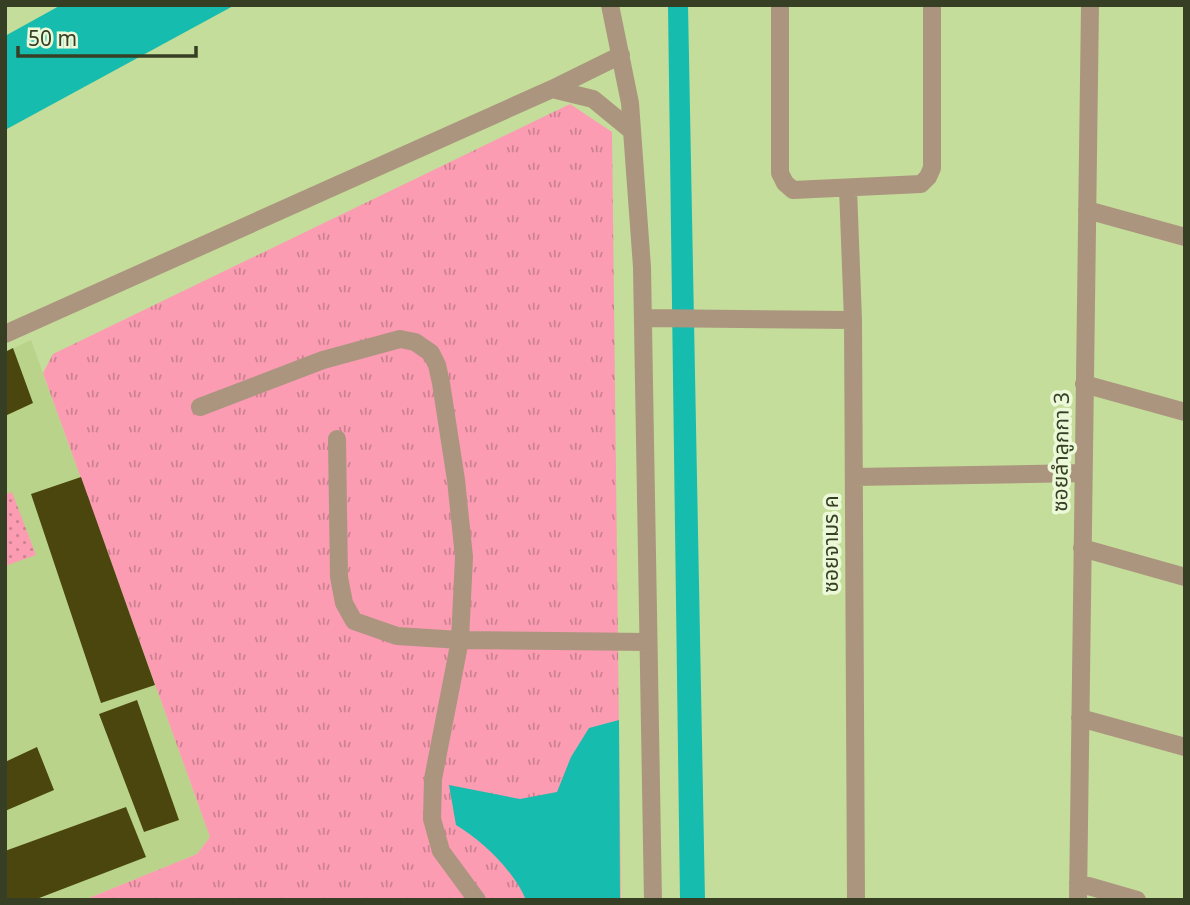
<svg xmlns="http://www.w3.org/2000/svg" width="1190" height="905" font-family="'Noto Sans','Noto Sans Thai',sans-serif">
<style>
.built{fill:#b9d48a}
.grass{fill:url(#grass-tufts)}
.garden{fill:url(#garden-dots)}
.water{fill:#16bcad}
.building{fill:#4a460d}
.lines{fill:none;stroke-linecap:round;stroke-linejoin:round}
.minor{stroke:#ac957f;stroke-width:18}
.labels{text-anchor:middle;stroke-width:7;stroke-linejoin:round;paint-order:stroke}
.street-label{font-size:21px;fill:#363f24;stroke:#ecf9d8}
</style>
<defs>
<pattern id="grass-tufts" width="24" height="20" patternUnits="userSpaceOnUse" patternTransform="scale(1.75)"><rect width="24" height="20" fill="#fb9cb2"/><path d="M3 7l-1-3M5 7V3M7 7l1-3M15 17l-1-3M17 17v-4M19 17l1-3" fill="none" stroke="#cc8191"/></pattern>
<pattern id="garden-dots" width="8" height="8" patternUnits="userSpaceOnUse" patternTransform="scale(1.75)"><rect width="8" height="8" fill="#fb9cb2"/><path d="M2 2h.1M6 6h.1" fill="none" stroke="#cc8191" stroke-width="1.8" stroke-linecap="round"/></pattern>
</defs>
<rect width="100%" height="100%" fill="#c5dd9a"/>
<path class="built" d="M31 340 210 837 197 854 84 900H5V352Z"/>
<path class="grass" d="M570 104 612 132 621 900H84L197 854 210 837 43 373 53 354Z"/>
<path class="garden" d="M12 492 36 555 5 566V495Z"/>
<path class="water" d="M61 5H235L5 130V36Z
M668 5H688L705 900H680Z
M619 720 620 900H526C514 871 483 841 456 825L449 785 520 799 557 792 571 757 589 728Z"/>
<path class="building" d="M13 348 33 403 5 416V352Z
M81 477 155 685 101 703 31 494Z
M137 700 179 820 144 832 99 714Z
M37 747 54 790 5 811V762Z
M126 807 146 857 34 900H5V851Z"/>
<g class="lines">
<path class="minor" d="M610 5 630 103 642 267 653 900
M780 5V173L785 183 793 190 921 184 928 177 932 168V5
M552 89 593 99 632 131
M848 188 853 320 856 900
M1087 210 1185 237
M643 318 853 320
M5 334 552 89 621 55
M1084 384 1185 412
M200 407 323 360 400 339 415 342 431 353 437 365 441 383 456 480 464 557 460 640 433 779 432 819 441 851 477 900
M337 439 339 577 344 603 354 621 397 636 460 640 648 642
M854 477 1083 473
M1082 548 1185 577
M1080 718 1185 747
M1078 883 1137 900
M1078 900 1090 5"/>
</g>
<g class="labels">
<g class="street-label">
<text transform="translate(1061 452) rotate(-89)" y="7">ซอยลำลูกกา 3</text>
<text transform="translate(831 544) rotate(-90)" y="7">ซอยจามร ค</text>
</g>
</g>
<rect width="1190" height="905" fill="none" stroke="#363f24" stroke-width="14"/>
<path d="M18 46v10h178v-10" fill="none" stroke="#363f24" stroke-width="3.5"/>
<text x="28" y="46" font-size="21" fill="#363f24" stroke="#ecf9d8" stroke-width="5" paint-order="stroke">50 m</text>
</svg>
